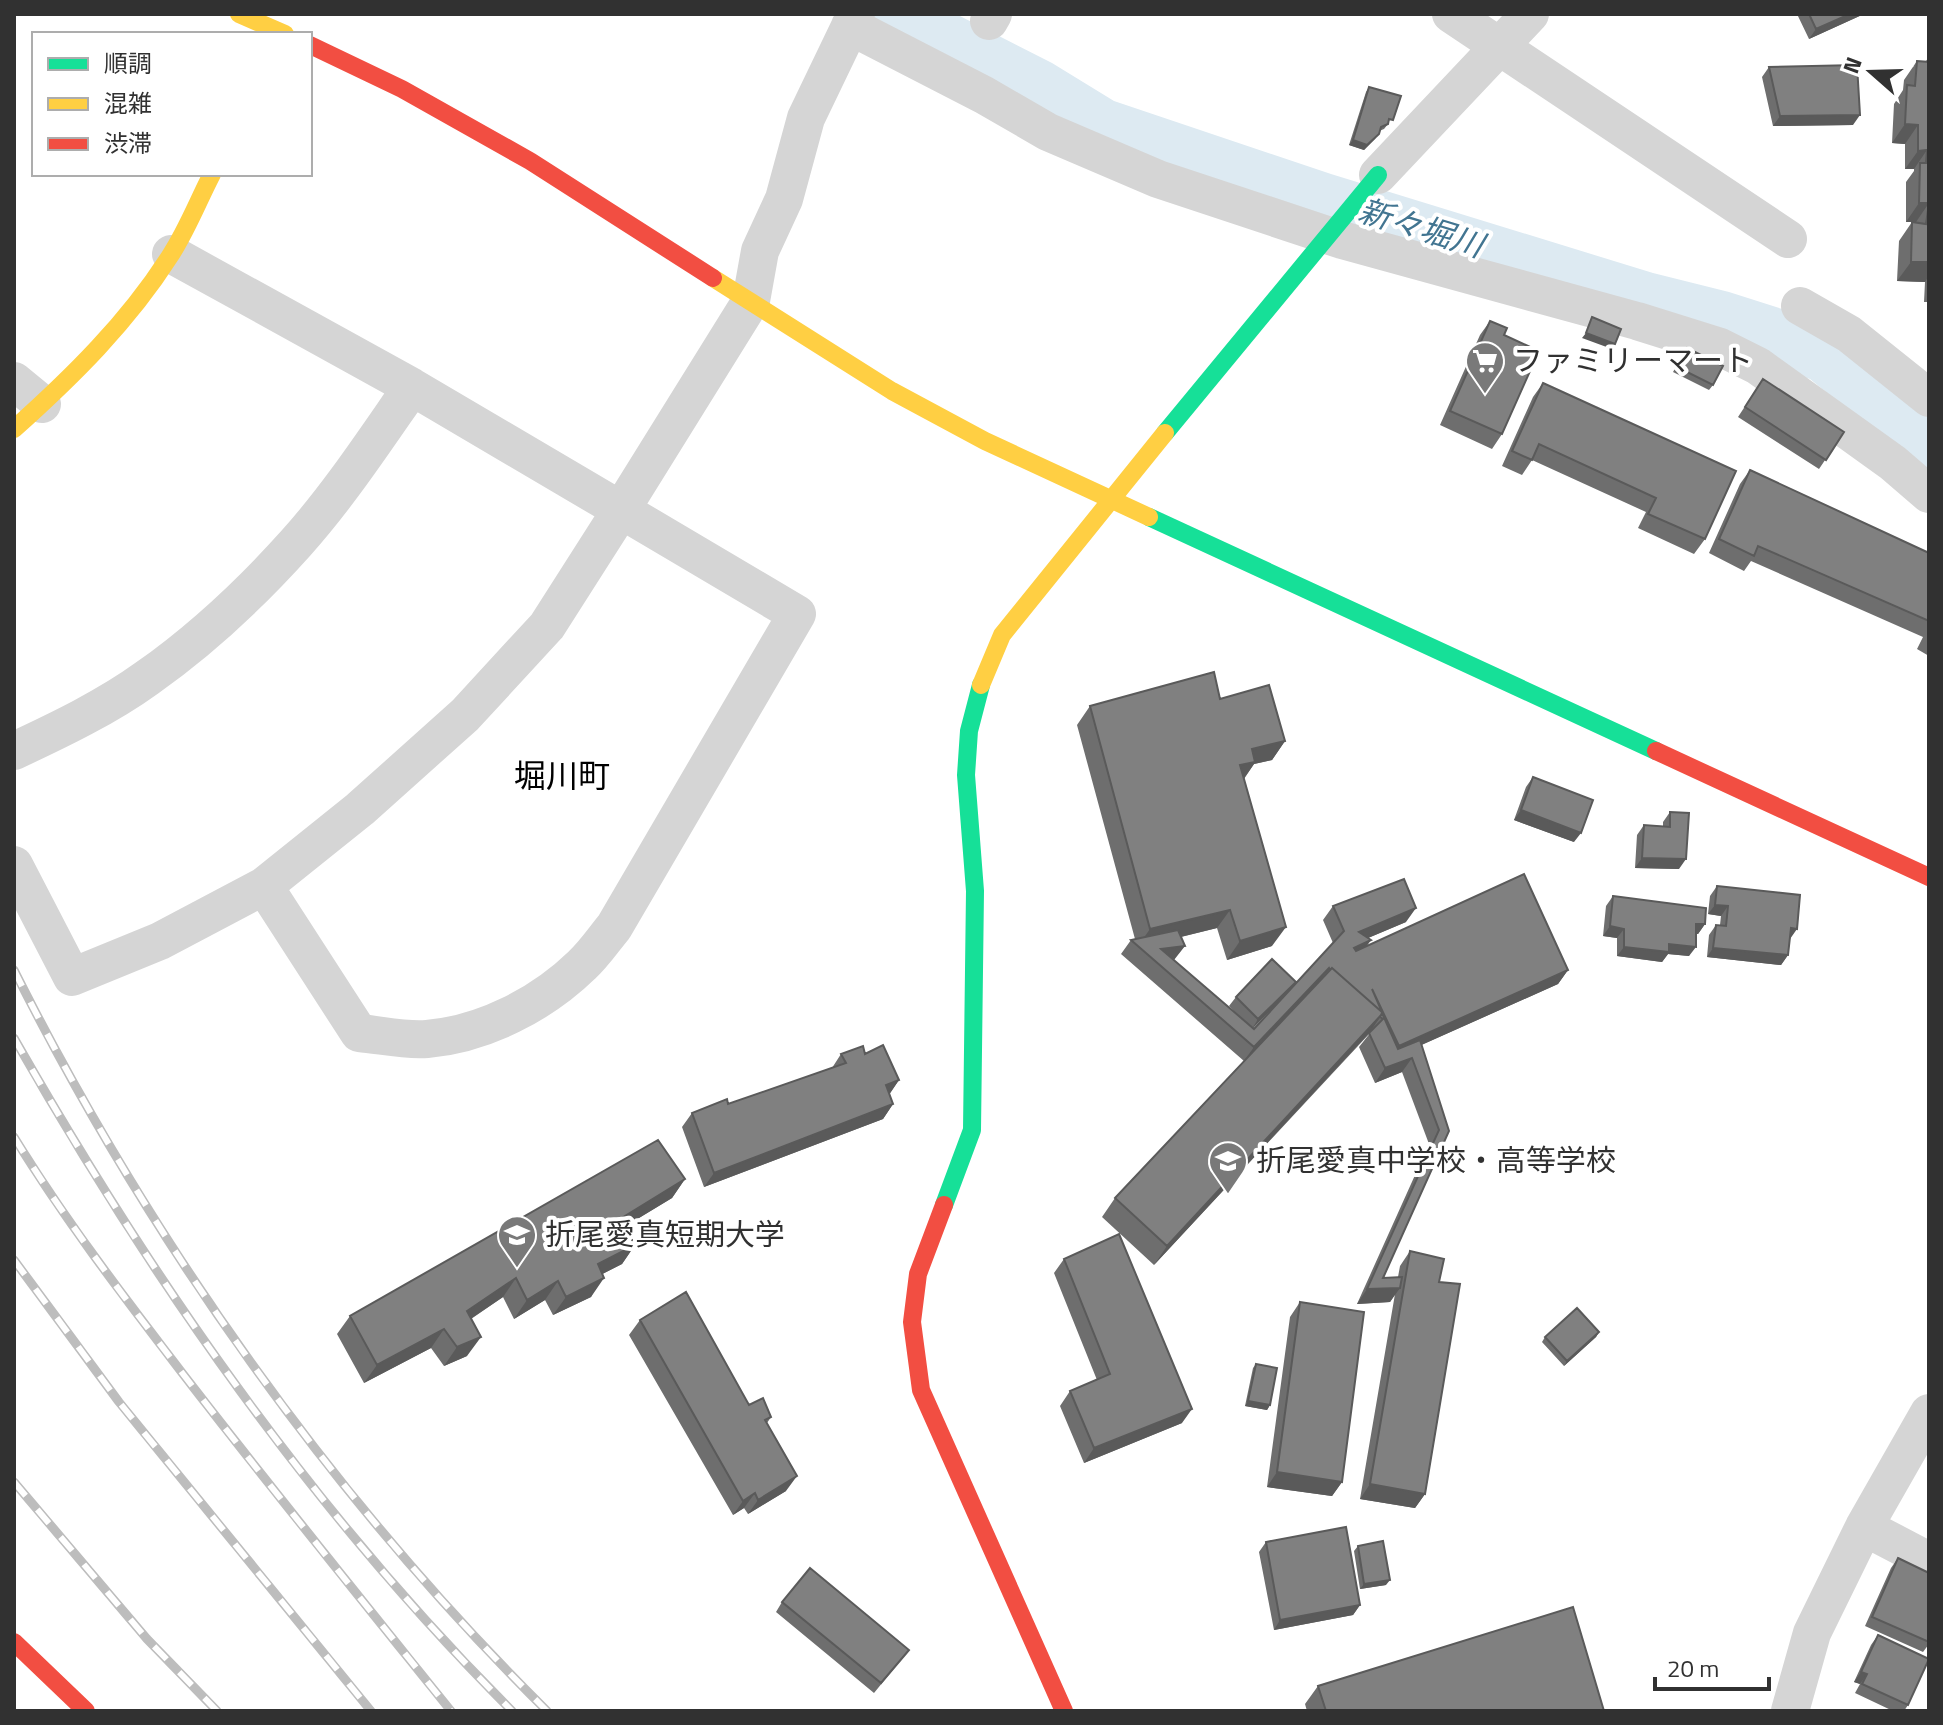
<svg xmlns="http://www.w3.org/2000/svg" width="1943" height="1725" font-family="'Titillium Web','Noto Sans JP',sans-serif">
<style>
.water{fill:#ddeaf2}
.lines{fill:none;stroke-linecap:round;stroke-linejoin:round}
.street{stroke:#d5d5d5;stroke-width:38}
.fast{stroke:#16e098;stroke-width:18}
.slow{stroke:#ffcf43;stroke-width:18}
.jam{stroke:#f24e42;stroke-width:18}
.rail-casing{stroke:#bdbdbd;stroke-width:9}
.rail{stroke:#fff;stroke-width:6;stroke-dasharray:18;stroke-linecap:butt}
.wall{fill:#6e6e6e;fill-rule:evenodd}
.shaded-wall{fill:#5a5a5a}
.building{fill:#808080;stroke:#5a5a5a;stroke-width:2}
.labels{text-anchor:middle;stroke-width:8;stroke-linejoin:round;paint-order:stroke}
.poi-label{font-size:30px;fill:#313131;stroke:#fff;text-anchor:start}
.water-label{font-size:32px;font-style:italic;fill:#427591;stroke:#fff}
.neighbourhood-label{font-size:32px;fill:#000;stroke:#fff}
</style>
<rect width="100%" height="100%" fill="#fff"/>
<path class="water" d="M848 14H956L1052 63 1114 101 1331 174 1653 273 1729 292 1782 309 1829 336 1929 411V475L1810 379 1157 169Z"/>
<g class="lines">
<path class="street" d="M1451 14 1788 239
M989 21 993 14
M850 26 984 95 1048 132 1158 179 1342 240 1637 321 1720 347 1758 366 1893 463 1929 494
M1378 175 1530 14
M171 254 412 387 621 510 751 301 760 251 784 199 806 118 856 14
M1800 306 1849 334 1929 398
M14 381 42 404
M14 751C59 730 107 707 147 678 201 640 252 592 296 543 339 495 375 440 412 387
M14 865 72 977 160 941 264 886 360 809 465 715 547 626 621 510 797 614 614 927C604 939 594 954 582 965 542 1004 484 1034 427 1039 406 1041 381 1035 359 1033L264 886
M1864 1527 1929 1561
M1790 1711 1812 1633 1864 1527 1929 1413"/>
<path class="fast" d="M1165 433 1378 175
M1149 517 1656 751
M944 1205 972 1130 975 891 966 775 969 731 981 685"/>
<path class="slow" d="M239 14 285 34
M713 278 892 391 985 441 1149 517
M14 429C72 377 128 322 170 256 187 230 198 201 212 174
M981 685 1002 635 1165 433"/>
<path class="jam" d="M310 45 402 89 530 161 713 278
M1656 751 1929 877
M944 1205 918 1274 912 1322 921 1390 1064 1711
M14 1642 86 1711"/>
<g class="rail-casing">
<path id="rail" d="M14 970C149 1240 333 1499 547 1711
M14 1038C153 1282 313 1512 512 1711
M14 1137C65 1220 124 1297 183 1374 271 1488 361 1599 451 1711
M14 1260 119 1402 371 1711
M14 1482 147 1639 217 1711"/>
</g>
<use href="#rail" class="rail"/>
</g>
<path class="wall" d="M1797 14H1864L1809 39Z
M1929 57V302H1924L1925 282 1897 281 1899 241 1912 222 1915 223 1916 222H1906V182L1914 171V169H1905V144L1892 143 1894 104 1903 90 1904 80 1917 61H1926Z
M1769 67 1853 125 1773 126 1762 77Z
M1369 87 1389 125 1388 124 1384 129 1379 131 1375 139 1364 150 1349 145 1366 92Z
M1490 321 1504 335 1502 434 1492 449 1440 425 1480 335Z
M1687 348 1713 385 1709 390 1673 372Z
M1763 379 1844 432 1819 469 1738 417Z
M1543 383 1705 539 1694 554 1638 528 1646 512 1532 460 1522 475 1502 466 1533 397Z
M1750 470 1929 553V656L1917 649 1923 637 1751 561 1744 571 1709 553 1740 484Z
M1220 699 1285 741 1272 760 1254 764 1244 779 1272 946 1227 960 1217 928 1181 937 1174 960 1236 1013 1229 1006 1236 997 1290 990 1333 943 1323 920 1333 906 1406 922 1368 938 1371 940 1366 946 1568 970 1558 984 1421 1045 1449 1131 1383 1278 1398 1277 1400 1266 1410 1251 1439 1282 1425 1494 1415 1508 1360 1499 1395 1294 1390 1302 1357 1304 1429 1144 1402 1072 1375 1083 1359 1047 1371 1032 1154 1265 1102 1217 1115 1198 1244 1061 1121 954 1131 940 1135 939 1077 725 1090 706ZM1284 996 1254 1029 1253 1028Z
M1533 777 1574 842 1514 820 1526 787Z
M1670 812 1679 869 1635 868 1637 835 1644 825 1663 826V822Z
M1717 886 1790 939 1788 955 1781 965 1707 957 1709 935 1716 925H1720L1721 916 1708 914 1710 896Z
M1613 896 1705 924 1698 934H1696L1689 956 1668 954 1662 962 1617 956V938L1603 936 1606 906Z
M841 1054H865L899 1080 889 1094 893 1104 883 1119 704 1187 682 1127 692 1113 728 1104 832 1068Z
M685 1179 672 1198 624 1227 635 1245 622 1264 602 1274 591 1297 553 1315 545 1300 514 1319 503 1297 471 1319 467 1356 444 1366 431 1348 364 1383 337 1334 350 1316Z
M1064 1259 1182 1423 1084 1463 1060 1406 1070 1391 1097 1380 1054 1273Z
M1300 1302 1342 1482 1332 1496 1267 1487 1290 1317Z
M640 1320 749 1405 771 1417 767 1423 786 1491 748 1514 744 1508 733 1515 629 1335Z
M1599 1332 1596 1337 1564 1366 1542 1342 1545 1337Z
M1256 1364 1270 1405 1267 1410 1245 1406 1253 1368Z
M1266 1542 1360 1605 1353 1615 1274 1630 1259 1552Z
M1358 1546 1386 1585 1360 1589 1354 1551Z
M1898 1558 1929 1573V1644L1923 1652 1865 1626 1891 1568Z
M782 1602 909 1650 874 1693 776 1612Z
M1878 1635 1908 1705 1904 1711H1893L1855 1693 1860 1684 1854 1682 1871 1645Z
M1318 1686 1604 1711H1307L1305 1704Z"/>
<path class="shaded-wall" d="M1850 14H1864L1809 39 1816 29Z
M1860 115 1853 125 1773 126 1780 116Z
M1905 124 1918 125 1905 144 1892 143Z
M1379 134 1364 150 1349 145 1353 140Z
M1927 150 1914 169H1905L1918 151Z
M1919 203H1929L1916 222H1906Z
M1911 262H1929V276L1925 282 1897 281Z
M1586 333 1615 344 1612 349 1582 338Z
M1285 741 1272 760 1254 764 1242 781 1226 784 1252 749Z
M1521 810 1581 833 1574 842 1514 820Z
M1642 858 1686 859 1679 869 1635 868Z
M1715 905 1728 906 1721 916 1708 914Z
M1416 908 1406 922 1349 946 1359 932Z
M1230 910 1217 928 1139 947 1138 946 1150 929Z
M1696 924H1705L1698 934H1689Z
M1610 926 1624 929 1617 938 1603 936Z
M1286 927 1272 946 1227 960 1240 941Z
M1791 928 1797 929 1790 939Z
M1371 940 1361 954 1344 962 1354 948Z
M1669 944 1696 947 1689 956 1668 954 1662 962 1617 956 1624 947Z
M1185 946 1174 960 1161 949Z
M1713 948 1788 955 1781 965 1707 957Z
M1329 968 1318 983 1244 1061 1254 1047Z
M1568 970 1558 984 1388 1060 1399 1046Z
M1296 982 1289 992 1252 1029 1258 1019Z
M1383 1013 1370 1032 1154 1265 1167 1246Z
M1412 1058 1402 1072 1375 1083 1385 1068Z
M899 1080 889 1095 886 1085Z
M893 1104 883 1119 704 1187 714 1173Z
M685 1179 672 1198 606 1238 620 1219Z
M635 1245 622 1264 585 1283 598 1264Z
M516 1278 503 1297 454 1330 467 1311Z
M604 1278 591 1297 553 1315 566 1297Z
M558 1281 545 1300 514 1319 527 1300Z
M1400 1288 1390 1302 1357 1304 1367 1289Z
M444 1329 431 1348 364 1383 377 1365Z
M1599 1332 1596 1337 1564 1366 1567 1361Z
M481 1337 467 1356 444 1366 457 1347Z
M1248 1401 1270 1405 1267 1410 1245 1406Z
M1192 1409 1182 1423 1084 1463 1094 1448Z
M1277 1472 1342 1482 1332 1496 1267 1487Z
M797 1476 786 1491 748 1514 758 1500Z
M1370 1484 1425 1494 1415 1508 1360 1499Z
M755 1493 744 1508 733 1515 743 1501Z
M1390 1580 1386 1585 1360 1589 1364 1584Z
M1360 1605 1353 1615 1274 1630 1280 1620Z
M1861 1672 1867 1674 1860 1684 1854 1682Z"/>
<path class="building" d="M1809 14H1850L1816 29Z
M1917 61 1929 62V262H1911L1912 222 1926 224 1929 203H1919L1920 163H1926L1927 150 1918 151V125L1905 124 1907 85 1915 86Z
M1857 65 1860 115 1780 116 1769 67Z
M1369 87 1401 96 1393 120 1389 119 1388 124 1381 127 1379 134 1367 145 1353 140Z
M1592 317 1621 329 1615 344 1586 333Z
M1490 321 1507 328 1504 335 1539 351 1502 434 1450 411Z
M1687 348 1723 366 1713 385 1677 367Z
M1763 379 1844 432 1826 460 1745 407Z
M1543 383 1736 471 1705 539 1648 514 1656 498 1539 444 1532 460 1512 451Z
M1750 470 1929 553V621L1758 546 1754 556 1719 539Z
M1214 672 1220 699 1269 685 1285 741 1252 749 1255 762 1240 765 1286 927 1240 941 1230 910 1150 929 1090 706Z
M1533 777 1593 800 1581 833 1521 810Z
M1670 812 1689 813 1686 859 1642 858 1644 825 1670 827Z
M1524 874 1568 970 1399 1046 1372 989 1382 1012 1332 968 1330 970 1329 968 1254 1047 1131 940 1178 930 1185 946 1161 949 1254 1029 1344 931 1333 906 1404 879 1416 908 1359 932 1371 940 1354 948 1356 951Z
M1717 886 1800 895 1797 929 1791 928 1788 955 1713 948 1716 925 1726 926 1728 906 1715 905Z
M1613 896 1706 908 1705 924H1696V947L1669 944V952L1624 947V929L1610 926Z
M1272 959 1296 982 1258 1019 1236 997Z
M1332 968 1383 1013 1167 1246 1115 1198Z
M1382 1013 1398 1049 1420 1040 1449 1131 1383 1278 1402 1277 1400 1288 1367 1289 1439 1130 1412 1058 1385 1068 1369 1033 1383 1019 1380 1017Z
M883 1045 899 1080 886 1085 893 1104 714 1173 692 1113 727 1099 728 1104 846 1063 841 1054 863 1046 865 1054Z
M658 1140 685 1179 620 1219 635 1245 598 1264 604 1278 566 1297 558 1281 527 1300 516 1278 467 1311 481 1337 457 1347 444 1329 377 1365 350 1316Z
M1119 1234 1192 1409 1094 1448 1070 1391 1110 1374 1064 1259Z
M1410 1251 1444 1259 1439 1282 1460 1284 1425 1494 1370 1484Z
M686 1292 749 1405 763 1398 771 1417 765 1420 797 1476 758 1500 755 1493 743 1501 640 1320Z
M1300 1302 1364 1312 1342 1482 1277 1472Z
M1577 1308 1599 1332 1567 1361 1545 1337Z
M1256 1364 1277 1368 1270 1405 1248 1401Z
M1346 1527 1360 1605 1280 1620 1266 1542Z
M1383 1541 1390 1580 1364 1584 1358 1546Z
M1898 1558 1929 1573V1642L1872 1617Z
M810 1568 909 1650 881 1683 782 1602Z
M1573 1607 1604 1711H1326L1318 1686Z
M1878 1635 1929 1659 1908 1705 1862 1684 1867 1674 1861 1672Z"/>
<defs>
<g id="supermarket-pin" transform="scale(2)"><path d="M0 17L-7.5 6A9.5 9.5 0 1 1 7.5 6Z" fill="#797979" stroke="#fff"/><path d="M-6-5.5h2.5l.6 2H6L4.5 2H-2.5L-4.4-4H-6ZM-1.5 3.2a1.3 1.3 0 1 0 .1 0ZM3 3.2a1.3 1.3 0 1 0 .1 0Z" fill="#fff"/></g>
<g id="school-pin" transform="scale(2)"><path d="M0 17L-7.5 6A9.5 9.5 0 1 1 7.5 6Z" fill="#797979" stroke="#fff"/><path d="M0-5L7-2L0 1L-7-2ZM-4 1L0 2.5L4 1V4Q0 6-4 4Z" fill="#fff"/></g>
<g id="university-pin" transform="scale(2)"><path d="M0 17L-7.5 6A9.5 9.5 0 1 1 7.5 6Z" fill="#797979" stroke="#fff"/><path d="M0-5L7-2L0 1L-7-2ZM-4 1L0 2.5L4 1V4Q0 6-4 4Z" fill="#fff"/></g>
</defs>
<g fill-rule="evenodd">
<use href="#supermarket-pin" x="1485" y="361"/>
<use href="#school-pin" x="1228" y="1161"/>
<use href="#university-pin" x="517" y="1235"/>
</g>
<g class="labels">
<g class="poi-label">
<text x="1513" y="371">ファミリーマート</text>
<text x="1256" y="1171">折尾愛真中学校・高等学校</text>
<text x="545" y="1245">折尾愛真短期大学</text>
</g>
<g class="water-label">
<text transform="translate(1421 228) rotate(17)" y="11">新々堀川</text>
</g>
<g class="neighbourhood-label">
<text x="562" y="787">堀川町</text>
</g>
</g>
<rect width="1943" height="1725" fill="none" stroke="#313131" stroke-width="32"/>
<rect x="32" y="32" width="280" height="144" fill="#ffffff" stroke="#adadad" stroke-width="2"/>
<rect x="48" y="58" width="40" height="12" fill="#16e098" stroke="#adadad" stroke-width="2"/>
<text x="104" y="72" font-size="24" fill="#313131">順調</text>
<rect x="48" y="98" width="40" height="12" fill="#ffcf43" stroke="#adadad" stroke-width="2"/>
<text x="104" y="112" font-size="24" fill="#313131">混雑</text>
<rect x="48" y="138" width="40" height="12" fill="#f24e42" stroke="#adadad" stroke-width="2"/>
<text x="104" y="152" font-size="24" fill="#313131">渋滞</text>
<g transform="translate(1871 72) rotate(290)" stroke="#ffffff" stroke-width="6" paint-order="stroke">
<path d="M0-6L14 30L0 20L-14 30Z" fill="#313131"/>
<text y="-12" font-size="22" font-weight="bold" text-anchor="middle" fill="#313131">N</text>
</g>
<path d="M1655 1677v12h114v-12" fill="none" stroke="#313131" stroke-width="4"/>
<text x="1667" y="1677" font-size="24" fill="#313131" stroke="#ffffff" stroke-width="6" paint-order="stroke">20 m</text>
</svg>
